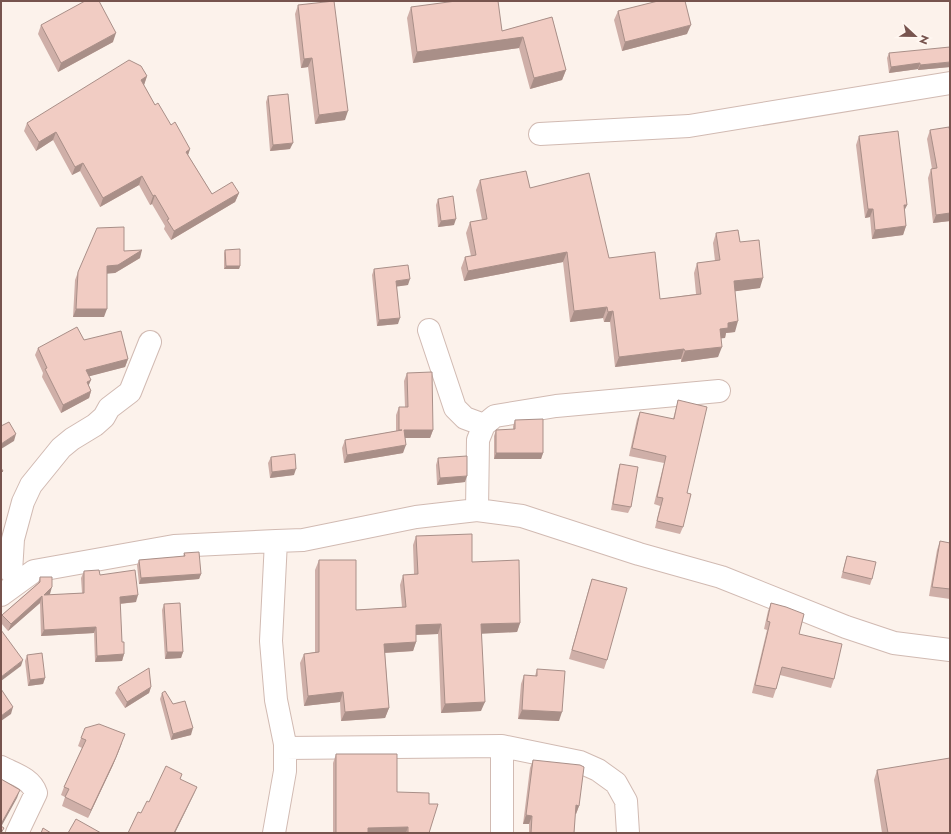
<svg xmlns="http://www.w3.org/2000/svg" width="951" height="834" font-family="Jost,sans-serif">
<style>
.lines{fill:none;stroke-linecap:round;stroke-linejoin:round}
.minor-casing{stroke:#d1bab2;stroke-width:24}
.minor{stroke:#fff;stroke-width:22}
.wall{fill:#cfafa8}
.shaded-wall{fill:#a98f88}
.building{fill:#f1ccc3;stroke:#a98f88}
</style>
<rect width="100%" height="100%" fill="#fcf2eb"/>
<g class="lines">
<g class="minor-casing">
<path id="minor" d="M540 134 689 126 950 83
M429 330 455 408 465 418 484 425
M477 510 478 440 484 425 495 416 556 406 719 391
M11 572 13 539 23 502 31 485 61 448 72 439 95 425 104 417 109 408 130 392 150 342
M1 595 34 571 174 546 276 541
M285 748 502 746 580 762 598 770 616 783 626 801 628 833
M1 767C14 774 31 778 36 793L17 833
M274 833 285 771V744L276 700 271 641 276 541 303 540 416 517 477 510 522 516 639 554 721 577 846 627 894 643 950 650
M502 833V746"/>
</g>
<use href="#minor" class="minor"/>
</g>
<path class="wall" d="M298 5 345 120 315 124 308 67 301 68 295 14Z
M411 7 502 31 552 17 566 70 562 80 530 89 519 48 413 63 407 18Z
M618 11 687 34 622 51 614 20Z
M41 25 113 42 58 72 38 34Z
M889 53 950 67 918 70V69L889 73 887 58Z
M147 76 144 85 155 105 190 149 188 155 212 194 239 193 235 202 171 240 164 229 165 226 152 204 150 205 139 185 100 207 80 171 72 175 53 140 36 151 24 131 27 123Z
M268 96 290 149 270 151 266 102Z
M930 130 950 132V221L933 223 928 178 931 169H932L927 139Z
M859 136 907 205 904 211 906 226 903 235 872 239 870 217 865 218 856 145Z
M480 180 530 188 609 258 660 299 696 294 694 273 697 263 715 261 713 243 716 233 740 242 760 288 735 291V332L726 333 725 338H721L718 357 681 362V359L615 367 610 322H604L603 318 570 322 563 262 464 281 461 268 465 257 471 256 466 233 470 222 482 220 476 190Z
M438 199 454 225 438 227 436 205Z
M225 250 240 266 239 269H224V253Z
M124 251 140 258 115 273H107L104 317H73L75 280 78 272Z
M374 269 408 285 397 286 398 324 377 326 372 275Z
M84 340 128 359 125 367 89 376V386L91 391 89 398 61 413 42 377 43 373 35 355 38 348Z
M407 373 433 430 430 438H405L403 453 344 463 342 448 345 440 396 431V415L399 407H405L404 381Z
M678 400 687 493 683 527 680 534 655 528 660 506 654 504 664 463 629 456 637 419 640 412 673 419 676 408Z
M515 420 543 453 541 459H494V436L496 430H513V426Z
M271 457 294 475 270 478 268 463Z
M438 458 465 482 437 485 436 465Z
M620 464 631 507 628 513 611 510 618 470Z
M416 536 472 562 520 623 517 632 482 633 481 711 441 713 438 634 416 635V642L413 651 385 653 389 708 385 718 341 721 340 702 304 706 300 663 304 654 315 652V570L319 560 356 610 402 607 400 585 403 575 414 574 413 545Z
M940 541 950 543V599L929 596 937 550Z
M184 553 201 574 199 579 139 584 137 565 139 560 183 557Z
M847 556 872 579 870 585 841 578 845 562Z
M84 571 100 575 136 602 120 604 122 642 124 654 122 661 95 662 94 633 41 636 40 603 8 631 1 623V618L2 615 38 583 40 577 50 594 49 595 82 593 81 578Z
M592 579 607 660 604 669 569 659 589 588Z
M771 603 799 634 834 679 831 688 780 675 776 689 773 698 752 693 767 630 764 629 768 611Z
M164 604 183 652 181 658 165 659 162 610Z
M27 655 45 678 43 684 28 686 25 661Z
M537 669 559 721 518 719 521 684 524 675 535 676Z
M118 687H151L149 693 125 708 115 693Z
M162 693 191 735 171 740 160 699Z
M81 738 122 743 113 765 88 818 62 806 65 797 61 795 64 787 82 748 78 746Z
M336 754 397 792 429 833H333V763Z
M533 760 579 806 576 814H575L574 833H529V824H523L530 768Z
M877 770 950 833H882L874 780Z"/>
<path class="shaded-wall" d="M691 25 687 34 622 51 625 42Z
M116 33 113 42 58 72 61 63Z
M523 37 519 48 413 63 417 52Z
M312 58 308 67 301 68 304 59Z
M950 62V67L918 70 920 65Z
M920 63 918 69 889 73 891 67Z
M566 70 562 80 530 89 534 78Z
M147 76 144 85 138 89 141 80Z
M348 111 345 120 315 124 319 115Z
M56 132 53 140 36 151 39 142Z
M293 143 290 149 270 151 273 145Z
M190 149 187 158 186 152Z
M83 163 80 171 72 175 75 167Z
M142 176 139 185 100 207 103 198Z
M239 193 235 202 171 240 174 231Z
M155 195 152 204 150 205 153 196Z
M904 205H907L903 213Z
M868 209H873L870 217 865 218Z
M950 213V221L933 223 936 215Z
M456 219 454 225 438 227 441 221Z
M906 226 903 235 872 239 875 230Z
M142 250 140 258 115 273 104 274 107 266Z
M567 252 563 262 464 281 468 271Z
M226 266H240L239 269H224Z
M763 278 760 288 730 292 734 281Z
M410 279 408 285 394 287 396 281Z
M607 307 603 318 570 322 574 311Z
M76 309H107L104 317H73Z
M613 311 610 322H604L608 312Z
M400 318 398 324 377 326 379 320Z
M738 321 735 332 726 333 725 338 716 339 720 329 728 323Z
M722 347 718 357 681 362 685 351Z
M684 349 681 359 615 367 619 357Z
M128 359 125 367 83 378 86 370Z
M91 380 88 387 87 382Z
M91 391 89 398 61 413 63 405Z
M404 430H433L430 438H401Z
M16 434 14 441 1 449V444Z
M406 445 403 453 344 463 347 455Z
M496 453H543L541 459H494Z
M296 469 294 475 270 478 272 472Z
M467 476 465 482 437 485 440 478Z
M201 574 199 579 139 584 141 578Z
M52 587 50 594 42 601 44 595Z
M138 595 136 602 117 604 120 597Z
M42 596 40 603 8 631 11 624Z
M520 623 517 632 478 634 481 624Z
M441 624 438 634 412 635 416 625Z
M96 627 94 633 41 636 44 630Z
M416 642 413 651 381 653 384 644Z
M167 652H183L181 658 165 659Z
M124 654 122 661 95 662 97 656Z
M23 660 21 666 1 681V677Z
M45 678 43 684 28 686 30 680Z
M151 687 149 693 125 708 127 702Z
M343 692 340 702 304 706 308 696Z
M485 702 481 711 441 713 445 704Z
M13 707 11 714 1 721V716Z
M389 708 385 718 341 721 345 712Z
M522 710 562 712 559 721 518 719Z
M193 728 191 735 171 740 173 734Z
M122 743 113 765 88 818 91 810Z
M197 787 194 794 175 833H174Z
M20 790 17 798 1 827V824Z
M576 805 579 806 576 814H573Z
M526 815 532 816 529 824H523Z
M408 827 406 833H366L368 828Z"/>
<path class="building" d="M85 1H99L116 33 61 63 41 25Z
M334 1 348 111 319 115 312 58 304 59 298 5Z
M456 1H498L502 31 552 17 566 70 534 78 523 37 417 52 411 7Z
M658 1H685L691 25 625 42 618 11Z
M950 47V62L920 65V63L891 67 889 53Z
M129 60 141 66 147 76 141 80 155 105 158 103 171 125 175 122 190 149 186 152 212 194 232 182 239 193 174 231 167 220 169 219 155 195 153 196 142 176 103 198 83 163 75 167 56 132 39 142 27 123Z
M288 94 293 143 273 145 268 96Z
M949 127 950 132V213L936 215 931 169 937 168 930 130Z
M898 131 907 205H904L906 226 875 230 873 209H868L859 136Z
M526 171 530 188 589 173 609 258 655 252 660 299 701 294 697 263 720 260 716 233 738 230 740 242 759 240 763 278 734 281 738 321 728 323V328L720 329 722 347 685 351 684 349 619 357 613 311 608 312 607 307 574 311 567 252 468 271 465 257 476 255 470 222 487 219 480 180Z
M453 196 456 219 441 221 438 199Z
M124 227V251L142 250 118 265 107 266V309H76L78 272 97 228Z
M240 249V266H226L225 250Z
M408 265 410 279 396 281 400 318 379 320 374 269Z
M77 327 84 340 121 331 128 359 86 370 91 380 87 382 91 391 63 405 45 369 47 368 38 348Z
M432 372 433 430H404L406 445 347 455 345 440 402 430H399V407H408L407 373Z
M678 400 707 407 687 493 691 494 683 527 657 521 663 498 657 497 666 456 632 448 640 412 674 419Z
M543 419V453H496V430L515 429V420Z
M9 422 16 434 1 444V426Z
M295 454 296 469 272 472 271 457Z
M467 456V476L440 478 438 458Z
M620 464 638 467 631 507 613 504Z
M1 468 3 471 1 473Z
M472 534V562L519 560 520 623 481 624 485 702 445 704 441 624 416 625V642L384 644 389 708 345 712 343 692 308 696 304 654 319 652V560H356V610L406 607 403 575 418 574 416 536Z
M940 541 950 543V589L932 587Z
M199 552 201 574 141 578 139 560 185 556 184 553Z
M847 556 876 562 872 579 843 572Z
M99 570 100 575 135 570 138 595 120 597 122 642H124V654L97 656 96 627 44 630 42 596 11 624 2 615 40 582V577H52V587L44 595 84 593V571Z
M592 579 627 588 607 660 572 650Z
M180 603 183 652H167L164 604Z
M771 603 786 607 804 614 799 634 842 644 834 679 782 667 776 689 755 685 770 622 767 621Z
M1 630 23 660 1 677Z
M42 653 45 678 30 680 27 655Z
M149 668 151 687 127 702 118 687Z
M537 669 565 671 562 712 522 710 524 675 537 676Z
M1 689 13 707 1 716Z
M165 691 173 704 185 701 193 728 173 734 162 693Z
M99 724 125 734 116 757 91 810 65 797 69 789 64 787 86 740 81 738 85 728Z
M336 754H397V792L429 793V804H438L429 833H408V827L368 828V833H336Z
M950 758V833H888L877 770Z
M533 760 580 765 584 767 579 806 576 805 574 833H531L532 816 526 815Z
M166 766 182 774 180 779 197 787 174 833H128L138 812 141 813 147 801 149 802Z
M1 779 20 790 1 824Z
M76 819 101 833H68Z
M1 826 4 828 1 833Z
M43 828 51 833H41Z"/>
<rect width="951" height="834" fill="none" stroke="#77544e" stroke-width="4"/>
<g transform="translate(915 36) rotate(112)" stroke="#fff7f1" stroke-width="3" paint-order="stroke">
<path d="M0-3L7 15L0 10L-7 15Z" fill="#77544e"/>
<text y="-6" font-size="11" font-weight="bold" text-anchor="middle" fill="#77544e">N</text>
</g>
</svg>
